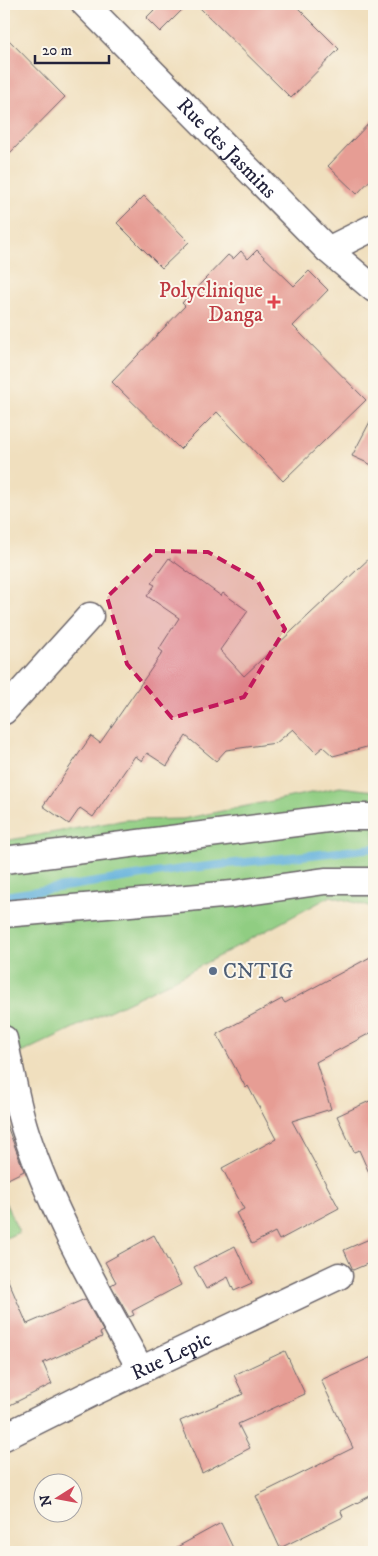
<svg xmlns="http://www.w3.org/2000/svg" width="378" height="1556" font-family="'IM FELL DW Pica',serif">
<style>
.green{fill:#90cd82;stroke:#59785e}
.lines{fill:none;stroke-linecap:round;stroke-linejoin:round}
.stream{stroke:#61b0db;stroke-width:8}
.building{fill:#e69d94}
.minor-casing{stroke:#6a6469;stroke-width:29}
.minor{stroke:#fff;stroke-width:26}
.marked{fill:#c2185b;fill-opacity:0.2;stroke:#c2185b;stroke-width:4;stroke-dasharray:10 6;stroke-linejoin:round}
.health-dot{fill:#e0444e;stroke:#fbf7ec;stroke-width:2}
.service-dot{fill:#5c6f8a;stroke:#fbf7ec;stroke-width:2}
.labels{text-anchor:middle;stroke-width:4;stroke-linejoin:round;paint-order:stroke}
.street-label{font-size:21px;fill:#22223b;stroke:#fbf7ec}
.health-label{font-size:21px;fill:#be3a42;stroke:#fbf7ec;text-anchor:end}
.service-label{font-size:21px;fill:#4e5e75;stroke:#fbf7ec;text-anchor:start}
</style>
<rect width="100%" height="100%" fill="#fbf7ec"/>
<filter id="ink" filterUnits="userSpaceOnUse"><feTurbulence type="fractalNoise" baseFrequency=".02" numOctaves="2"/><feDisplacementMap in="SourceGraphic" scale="10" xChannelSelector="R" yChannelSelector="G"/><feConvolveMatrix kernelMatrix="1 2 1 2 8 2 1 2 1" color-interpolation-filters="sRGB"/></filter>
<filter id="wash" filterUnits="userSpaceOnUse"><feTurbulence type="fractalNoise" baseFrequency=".0096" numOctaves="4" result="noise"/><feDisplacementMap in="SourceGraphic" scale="20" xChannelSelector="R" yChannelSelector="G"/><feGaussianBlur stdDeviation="1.12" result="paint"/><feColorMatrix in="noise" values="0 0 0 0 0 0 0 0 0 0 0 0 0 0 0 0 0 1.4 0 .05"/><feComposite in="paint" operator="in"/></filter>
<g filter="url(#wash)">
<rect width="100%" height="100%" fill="#f0dfbe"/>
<path class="green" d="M340 787 374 791V908L331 896 172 981 4 1061V841L125 820 183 819Z
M4 1200 19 1232 4 1239Z"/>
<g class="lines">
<path class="stream" d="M4 896 182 869 374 848"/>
</g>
<g id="blocks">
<path class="building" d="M160 4H188L160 32 146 18Z
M196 4H294L339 49 291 98Z
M4 35 65 97 4 159Z
M374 118V176L357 194 328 166Z
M144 196 189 242 162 268 117 223Z
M257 250 294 286 309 271 328 290 293 326 366 400 283 481 217 412 180 449 112 382 185 306 182 303 228 255 233 259 241 251 248 259Z
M374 414V466L352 456Z
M374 554V745L333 756 323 747 316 753 293 729 276 743 226 750 216 761 186 736 167 766 147 753 142 761 135 756 93 817 80 808 69 824 43 806 91 736 100 743 163 652 159 649 179 618 147 596 155 585 151 583 169 558 221 596 223 593 248 611 220 650 244 676Z
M374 955V1031L316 1062 331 1109 292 1121 339 1208 279 1240 275 1232 252 1244 236 1213 244 1209 222 1168 276 1139 248 1086 246 1088 217 1034 282 999 285 1003Z
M374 1099V1184L359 1150 354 1152 337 1116Z
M4 1118 24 1171 4 1181Z
M154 1235 181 1285 132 1311 134 1315 129 1317 111 1285 116 1282 105 1262Z
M374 1237V1261L353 1270 344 1250Z
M235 1246 252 1283 234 1291 228 1277 206 1289 194 1267Z
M4 1271 27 1324 85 1299 103 1331 100 1333 102 1337 43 1363 52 1384 4 1408Z
M285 1351 305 1394 238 1424 250 1448 202 1473 180 1421 243 1394 234 1375Z
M374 1356V1494L341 1511 343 1517 280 1548 256 1496 353 1448 321 1380Z
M221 1523 235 1552H168Z"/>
</g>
</g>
<g filter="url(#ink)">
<use href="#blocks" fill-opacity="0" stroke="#6a6469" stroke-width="1"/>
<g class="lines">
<g class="minor-casing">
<g id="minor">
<path id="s1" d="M85 4 328 250 374 289"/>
<path d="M328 250 374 227"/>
<path d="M4 711 90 616"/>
<path d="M4 860 343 817H374"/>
<path d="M4 914 233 894 325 881H374"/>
<path d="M4 1039C11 1070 16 1103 26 1133 54 1217 99 1293 141 1370"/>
<path id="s2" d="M4 1437 92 1393 339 1276"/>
</g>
</g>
<use href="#minor" class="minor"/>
</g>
</g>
<path class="marked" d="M155 551 208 552 257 580 285 629 244 697 172 718 127 664 107 597Z"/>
<path class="health-dot" d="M271.5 294.5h5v5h5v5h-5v5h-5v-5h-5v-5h5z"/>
<circle class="service-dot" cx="213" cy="971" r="5"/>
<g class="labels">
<g class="street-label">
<text dy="7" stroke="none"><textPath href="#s1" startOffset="202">Rue des Jasmins</textPath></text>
<text dy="7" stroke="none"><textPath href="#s2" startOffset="186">Rue Lepic</textPath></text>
</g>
<g class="health-label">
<text x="263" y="297">Polyclinique<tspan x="263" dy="24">Danga</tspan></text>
</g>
<g class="service-label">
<text x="223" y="978">CNTIG</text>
</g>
</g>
<rect width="378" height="1556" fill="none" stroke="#fbf7ec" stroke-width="20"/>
<g transform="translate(58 1498) rotate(259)"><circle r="24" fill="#fbf7ec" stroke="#a4a2a5"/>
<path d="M0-4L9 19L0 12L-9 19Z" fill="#d1495b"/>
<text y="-8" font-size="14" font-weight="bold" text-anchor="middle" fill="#22223b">N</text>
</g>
<path d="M35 55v8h74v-8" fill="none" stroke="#22223b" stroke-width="2.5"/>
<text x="42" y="55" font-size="15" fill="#22223b" stroke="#fbf7ec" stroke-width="4" paint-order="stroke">20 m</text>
</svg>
